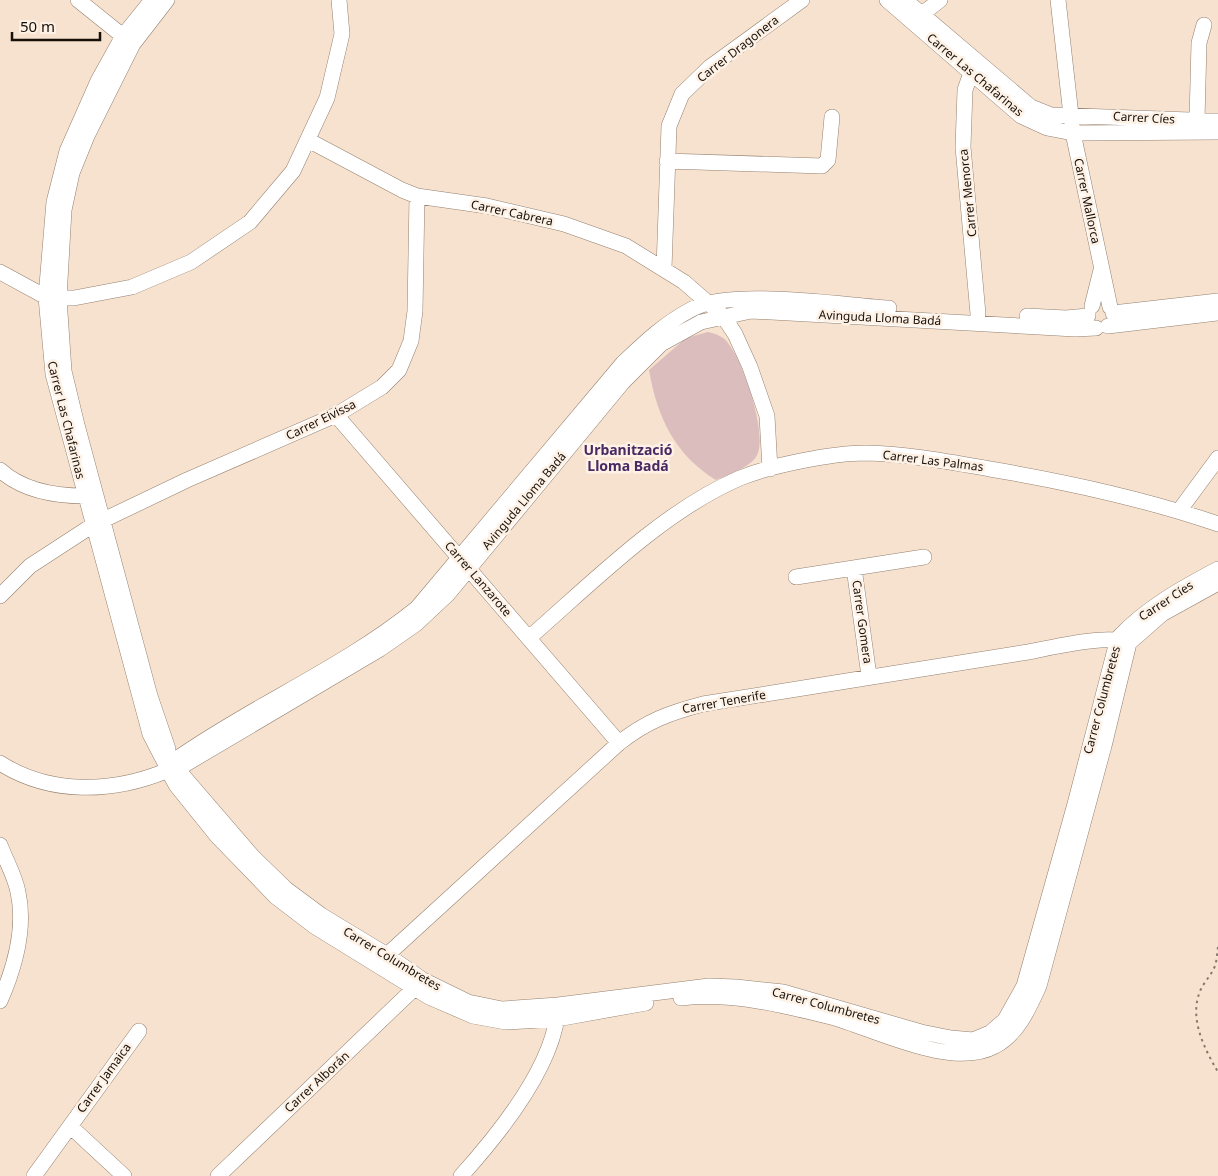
<svg xmlns="http://www.w3.org/2000/svg" width="1218" height="1176" font-family="'Noto Sans',sans-serif">
<style>
.green{fill:#dbbdbe}
.lines{fill:none;stroke-linecap:round;stroke-linejoin:round}
.minor-casing{stroke:#948170;stroke-width:16}
.path{stroke:#86786b;stroke-width:2;stroke-dasharray:2.5 4;stroke-linecap:butt}
.minor{stroke:#fff;stroke-width:15}
.labels{text-anchor:middle;stroke-width:5;stroke-linejoin:round;paint-order:stroke}
.street-label{font-size:12px;fill:#171009;stroke:#fef1e5}
.neighbourhood-label{font-size:14px;font-weight:bold;fill:#472963;stroke:#fef1e5}
</style>
<rect width="100%" height="100%" fill="#f7e2cf"/>
<path class="green" d="M708 332C716 334 723 336 728 343 743 362 766 429 758 453 753 467 729 474 716 480 675 455 657 417 649 370L686 338Z"/>
<g class="lines">
<g class="minor-casing">
<path id="minor" d="M78 0 129 41
M152 0 123 36 98 81 67 151 54 202 46 297 53 374 150 734 165 763
M167 0 133 44 87 136 72 173 64 210 59 298 64 371 77 425 150 696 168 749
M887 0 1021 116 1047 128 1073 133 1218 132
M905 0 1031 107 1051 115 1218 121
M1058 0 1073 133 1110 307
M922 14 940 0
M971 73 965 90 963 147 978 314
M1197 120 1199 43 1204 25
M308 140 402 190 417 196 487 206 564 224 626 246 684 282 723 316 735 334 750 367 767 416 770 469
M667 161 822 166 828 160 832 117
M664 269 669 126 682 94 710 67 802 0
M0 272 46 297 74 298 132 287 191 262 250 222 293 171 327 98 342 34 339 0
M1092 306 1101 270
M1113 313 1218 301
M1027 316 1066 318 1088 316
M1108 326 1218 313
M336 415 619 743
M0 470C23 491 56 496 85 496
M1179 511 1218 458
M854 568 869 676
M796 577 924 557
M0 596 30 566 93 525 187 480 336 415 382 387 399 370 411 341 415 311 417 196
M530 637C593 582 663 511 740 478 772 465 833 453 866 453 908 454 950 462 990 469 1067 482 1145 499 1218 524
M1129 643 1162 614 1218 583
M175 760C253 705 343 668 417 608L623 363C644 343 665 323 692 309 731 288 841 305 889 308
M0 763C50 795 112 793 166 771
M179 768 380 649 416 624 448 594 623 382 661 344 701 322 751 311 1075 329 1096 328
M178 770 253 857 286 889 321 915 387 955 423 980 468 1002 502 1009 558 1005 709 986 736 987 783 992 921 1032 951 1038 973 1040 990 1033 1005 1020 1024 986 1075 804 1118 638C1146 608 1182 588 1218 569
M170 774 176 785 217 836 276 897 314 926 429 997 473 1016 506 1022 557 1019 646 1003
M0 845C6 861 15 876 18 892 26 929 15 967 0 1001
M378 957 387 955 619 743C647 721 669 713 703 704 811 687 920 669 1028 652 1049 648 1108 634 1125 642
M681 998C731 992 783 1005 831 1017 875 1029 952 1070 995 1046 1018 1034 1029 1008 1039 986L1104 746 1129 643
M70 1126 124 1176
M34 1176 139 1031
M218 1176 421 982
M461 1176C498 1135 554 1067 558 1009"/>
</g>
<path class="path" d="M1218 947C1217 953 1217 960 1215 966 1212 974 1205 981 1201 989 1188 1017 1204 1048 1218 1072"/>
<use href="#minor" class="minor"/>
</g>
<g class="labels">
<g class="street-label">
<text transform="translate(738 49) rotate(-38)" y="4">Carrer Dragonera</text>
<text transform="translate(975 75) rotate(40)" y="4">Carrer Las Chafarinas</text>
<text transform="translate(1144 118) rotate(3)" y="4">Carrer Cíes</text>
<text transform="translate(968 193) rotate(-96)" y="4">Carrer Menorca</text>
<text transform="translate(1087 201) rotate(78)" y="4">Carrer Mallorca</text>
<text transform="translate(512 213) rotate(12)" y="4">Carrer Cabrera</text>
<text transform="translate(880 318) rotate(3)" y="4">Avinguda Lloma Badá</text>
<text transform="translate(66 420) rotate(76)" y="4">Carrer Las Chafarinas</text>
<text transform="translate(321 420) rotate(-26)" y="4">Carrer Eivissa</text>
<text transform="translate(933 461) rotate(7)" y="4">Carrer Las Palmas</text>
<text transform="translate(524 501) rotate(-50)" y="4">Avinguda Lloma Badá</text>
<text transform="translate(478 579) rotate(49)" y="4">Carrer Lanzarote</text>
<text transform="translate(1166 601) rotate(-33)" y="4">Carrer Cíes</text>
<text transform="translate(862 622) rotate(82)" y="4">Carrer Gomera</text>
<text transform="translate(1102 700) rotate(-75)" y="4">Carrer Columbretes</text>
<text transform="translate(724 702) rotate(-10)" y="4">Carrer Tenerife</text>
<text transform="translate(392 959) rotate(31)" y="4">Carrer Columbretes</text>
<text transform="translate(826 1006) rotate(15)" y="4">Carrer Columbretes</text>
<text transform="translate(104 1078) rotate(-54)" y="4">Carrer Jamaica</text>
<text transform="translate(317 1082) rotate(-43)" y="4">Carrer Alborán</text>
</g>
<g class="neighbourhood-label">
<text x="628" y="455">Urbanització<tspan x="628" dy="16">Lloma Badá</tspan></text>
</g>
</g>
<path d="M12 32v8h88v-8" fill="none" stroke="#171009" stroke-width="2.5"/>
<text x="20" y="32" font-size="15" fill="#171009" stroke="#fef1e5" stroke-width="4" paint-order="stroke">50 m</text>
</svg>
